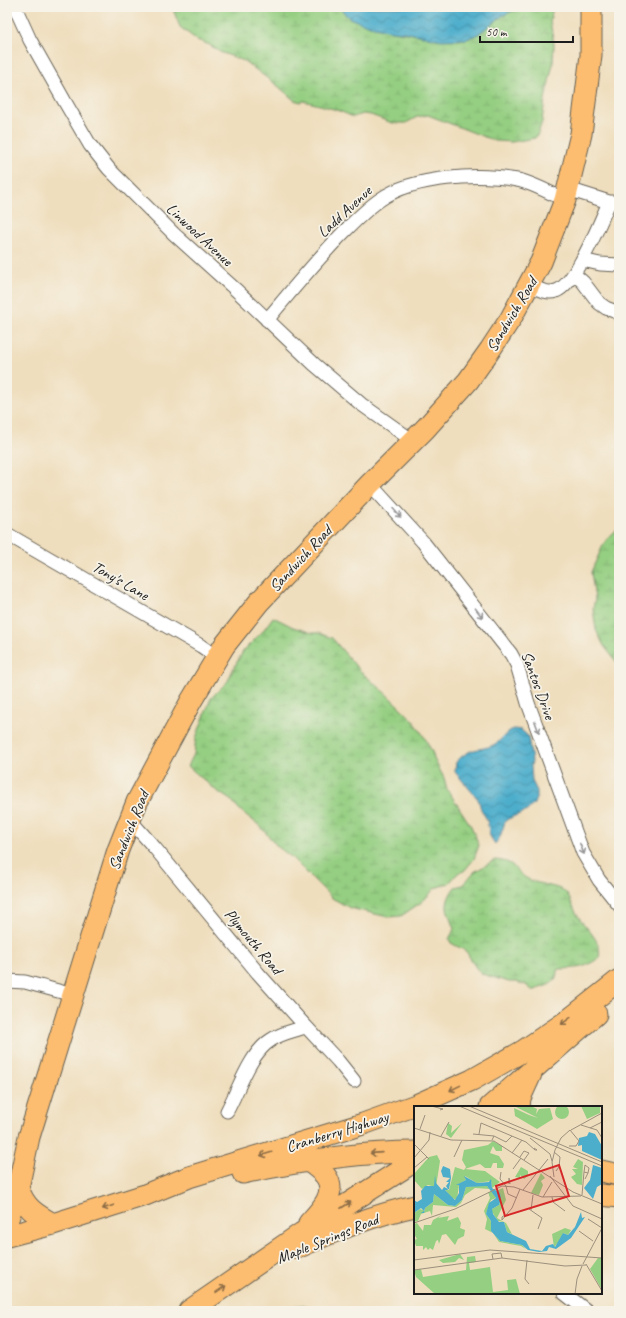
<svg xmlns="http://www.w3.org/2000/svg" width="626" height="1318" font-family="Caveat,sans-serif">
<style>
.wetland{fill:url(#wetland-marsh);stroke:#58764f}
.water{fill:url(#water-waves);stroke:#346574}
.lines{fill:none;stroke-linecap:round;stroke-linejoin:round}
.street-casing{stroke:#666054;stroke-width:15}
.primary-casing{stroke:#666054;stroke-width:23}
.street{stroke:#fff;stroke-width:13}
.primary{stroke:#fcbd6f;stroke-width:21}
.oneway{stroke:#999}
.oneway2{stroke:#8c6c46}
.labels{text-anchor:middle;stroke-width:3.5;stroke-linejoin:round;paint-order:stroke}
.street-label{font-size:16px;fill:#1c1c1c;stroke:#f7f3e8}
.inset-road{fill:none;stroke:#9b907d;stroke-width:1}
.view{fill:#d62828;fill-opacity:0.15;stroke:#d62828;stroke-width:2}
.inset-edge{fill:none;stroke:#1c1c1c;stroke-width:2}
</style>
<defs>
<pattern id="wetland-marsh" width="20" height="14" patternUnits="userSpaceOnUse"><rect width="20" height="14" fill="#95cf82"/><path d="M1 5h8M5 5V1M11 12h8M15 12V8" fill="none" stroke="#80b170"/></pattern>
<pattern id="water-waves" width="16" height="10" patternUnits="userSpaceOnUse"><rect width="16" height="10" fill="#4daecc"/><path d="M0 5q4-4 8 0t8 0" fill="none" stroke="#3f8da5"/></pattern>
</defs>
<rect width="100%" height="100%" fill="#f7f3e8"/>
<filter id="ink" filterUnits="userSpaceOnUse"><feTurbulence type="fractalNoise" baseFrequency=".025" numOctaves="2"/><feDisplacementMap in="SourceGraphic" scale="8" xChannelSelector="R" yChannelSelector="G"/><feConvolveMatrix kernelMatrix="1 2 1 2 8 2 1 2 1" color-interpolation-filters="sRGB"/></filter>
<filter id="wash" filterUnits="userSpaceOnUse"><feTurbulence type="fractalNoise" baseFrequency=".012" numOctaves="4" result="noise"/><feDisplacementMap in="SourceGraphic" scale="16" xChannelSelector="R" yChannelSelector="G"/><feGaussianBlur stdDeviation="0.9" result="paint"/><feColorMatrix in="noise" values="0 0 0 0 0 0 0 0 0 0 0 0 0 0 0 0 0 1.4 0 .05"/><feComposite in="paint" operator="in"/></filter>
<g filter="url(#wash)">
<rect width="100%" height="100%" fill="#efdebd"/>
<path class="wetland" d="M172 7H339L349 18 392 31 457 40 467 39 478 34 502 16 520 7H553L550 21 554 44 553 64 545 99 542 122 537 136 535 138 512 142 495 141 428 115 417 117 406 123H392L371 115 363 114 353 117C337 109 321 105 303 101L301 102 294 100 278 86 244 61 220 52 210 45 197 40 180 27Z
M619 529V665L604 646 596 630 593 608 595 599 591 572 604 543 613 533Z
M273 617 293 627 312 633H318L332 638 360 671 381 689 413 720 425 738 433 754 434 759 444 778 447 789 471 826 479 845 474 859 464 871 458 873 449 883 435 888 423 901 401 916 388 917 350 908 332 898 290 856 278 847 260 826 241 811 232 801 214 789 188 766 194 754 196 738 211 698 228 681 233 669 244 650 262 632Z
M495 860C517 862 511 868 526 878 535 884 557 886 564 891 571 897 573 909 578 916 586 929 603 941 599 958 583 969 578 968 559 969L557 970C557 985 547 985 535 990H532L526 985 516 982H509L482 974 476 968 466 951 451 943 449 939C451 935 454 931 454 927 453 922 450 918 449 914 444 905 449 895 455 887L463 885 474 872Z
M303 1306 322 1310 323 1311H286L290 1308Z"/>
<path class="water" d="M339 7H520L502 16 478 34 467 39 442 40 404 32 392 31 370 26 349 18Z
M514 729 521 730 528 736 532 761 531 766 532 781 537 791V795L534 804 527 811 512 817 505 822 500 837 495 844 490 836 487 820 481 809 478 799 455 772 456 762C460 758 465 753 471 751 479 748 487 749 495 744 502 740 506 731 514 729Z"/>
</g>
<g filter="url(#ink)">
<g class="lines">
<g class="street-casing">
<path id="street" d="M15 7 30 40 65 102 90 145 109 169 174 234 235 289 314 364 361 404 413 441
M568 189 609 202H619
M582 260 600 264 619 265
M574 274 583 282 599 303 606 308 619 313
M530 285C539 289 546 294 556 291 575 285 601 221 609 202
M267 320C291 291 315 262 341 235 354 222 366 209 381 199 414 176 479 173 517 180 531 182 552 194 565 200
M370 484 423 542 511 654 517 665 528 703 583 853 599 880 619 905
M7 534 201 646 217 657
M130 820 154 847 258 973 299 1019 338 1061 354 1081
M7 981 25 982 73 995
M227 1111C239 1089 250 1053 271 1040 281 1033 294 1031 305 1027
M564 1293 587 1311"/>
</g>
<g class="primary-casing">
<path id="primary" d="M490 1107 596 1014
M519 1107 520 1098 531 1074
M308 1160C314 1166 323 1171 327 1178 337 1195 319 1212 309 1223
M601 1171 619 1175
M243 1173C300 1161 357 1152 415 1152
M18 1188C25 1208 35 1214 53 1224
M601 1195 619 1197
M7 1222 18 1188 29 1137 118 850 137 802 191 701 224 646 259 602 370 484 425 429 468 381 490 350 511 318 541 262 565 200 581 134 591 55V7
M7 1236 53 1224 145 1195 189 1177 363 1124 416 1105 472 1080 523 1051 567 1021 619 980
M297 1248C332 1231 377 1214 415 1206
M189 1311 302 1233 415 1161"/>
</g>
<use href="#street" class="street"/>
<use href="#primary" class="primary"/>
</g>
<defs><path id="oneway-shaft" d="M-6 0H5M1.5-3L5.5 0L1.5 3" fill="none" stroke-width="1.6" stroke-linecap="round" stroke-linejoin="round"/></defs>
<g class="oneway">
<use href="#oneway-shaft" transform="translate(397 513) rotate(48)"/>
<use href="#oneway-shaft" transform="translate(479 613) rotate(53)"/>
<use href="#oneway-shaft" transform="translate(537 727) rotate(70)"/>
<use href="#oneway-shaft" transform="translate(582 849) rotate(68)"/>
</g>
<g class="oneway2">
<use href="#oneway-shaft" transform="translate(566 1021) rotate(144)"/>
<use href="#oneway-shaft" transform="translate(455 1088) rotate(154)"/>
<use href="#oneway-shaft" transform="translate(376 1153) rotate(176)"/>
<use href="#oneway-shaft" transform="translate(266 1154) rotate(163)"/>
<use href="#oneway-shaft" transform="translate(346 1205) rotate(-33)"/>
<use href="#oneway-shaft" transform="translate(108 1207) rotate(162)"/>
<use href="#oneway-shaft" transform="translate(221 1289) rotate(-34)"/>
</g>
</g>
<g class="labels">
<g class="street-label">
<text transform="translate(344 211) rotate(-43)" y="6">Ladd Avenue</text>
<text transform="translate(200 234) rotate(43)" y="6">Linwood Avenue</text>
<text transform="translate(511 314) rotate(-59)" y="6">Sandwich Road</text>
<text transform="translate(300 558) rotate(-47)" y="6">Sandwich Road</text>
<text transform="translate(121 580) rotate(30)" y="6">Tony's Lane</text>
<text transform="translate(539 685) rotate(70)" y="6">Santos Drive</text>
<text transform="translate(128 830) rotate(-68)" y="6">Sandwich Road</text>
<text transform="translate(254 941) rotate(50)" y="6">Plymouth Road</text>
<text transform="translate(337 1131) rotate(-17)" y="6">Cranberry Highway</text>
<text transform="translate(327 1238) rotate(-22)" y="6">Maple Springs Road</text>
</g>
</g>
<g transform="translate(414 1106)">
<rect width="188" height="188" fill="#efdebd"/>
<path d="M141 6a7 7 0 1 1 14 0a7 7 0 1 1-14 0ZM100 0 119 1 123 3 122 8 125 3 136 2 139 13 123 23 101 10 100 2 115 9 113 14 115 9 124 12ZM167 0H186V7L173 13ZM34 17 38 20 37 27 48 17 37 32 32 28ZM79 35 88 40V45H82L79 40 76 47 85 50 90 58 89 62H83V57H79L77 62H71L66 58 51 63 71 65 86 76 78 82 77 75 63 77 51 70 52 74 43 79H45L43 94 38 92 31 84H35L41 61 50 64 52 61 48 54 50 44 74 39ZM164 53 169 56 168 79 163 78 157 71 162 68 158 63H164L159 61ZM107 61 114 65V70L110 73 106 69V72L101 71ZM127 67 131 72 127 75 129 79 125 89 117 87ZM60 80H73L76 83 61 82 51 89 47 97 42 101 19 99 18 110 16 105 7 108 4 115 0 116V107L6 103 11 105V102L19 96 20 88 34 99 41 100 48 94 52 81ZM89 82 92 94 83 112 92 117 98 128 93 126 90 116 84 115 78 106V103L85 99 87 93 82 85ZM74 86H78L82 92 77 94 72 108 77 115V125L86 135 108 139 112 143 107 140 85 136 79 127 71 123 73 113 70 105 76 92ZM28 109 24 112 35 110 33 115 44 111 47 117 46 122 51 124 50 130 44 133 41 139 32 128 28 129 25 138 24 134 22 135 19 144 16 142 14 144 12 141 9 144V140H2L0 134 3 133 0 128V118L3 117 9 125 10 119H17L19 114ZM151 122 157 124 154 129 149 127 148 133 140 141 138 128ZM46 148 50 154 45 152 41 156 29 157 25 154ZM184 152H188V184L176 163Z" fill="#95cf82"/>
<path d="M23 49 26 55 22 81 14 79 8 83 0 74V68L15 51ZM61 150 62 156 55 157 56 164 76 161 79 186 94 184 93 174 102 173 106 188H21L2 171 0 164 7 163 9 171 52 164 53 151Z" fill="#95cf82"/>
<path d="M175 26 181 28 188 40V54L168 45V39L164 40 165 32 173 30ZM179 59 188 62V78L183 81 179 93 170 82 176 74ZM29 60 36 63 37 72 35 83 33 84H31L41 94 45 87V79H42L52 74 50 70 63 77 75 76 77 73 78 82 86 87 87 93 85 99 78 103 79 108 85 116H90L93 126 112 135 116 143 128 145 132 140 139 138 141 141 149 127 154 129 161 121 167 106 168 112 171 111 157 132 142 143 135 141 133 145 125 146 114 144 108 139 86 135 77 125V115L72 108 75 97 82 92 73 80 52 81 48 94 41 100 34 99 20 88 19 96 11 102 10 107H7L10 105 7 102 0 107V94L3 96 8 93 7 85 11 80H20L21 69 22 77 28 84 30 81 34 83 32 80 35 76H32L36 72 29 71 27 65Z" fill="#4daecc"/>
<path class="inset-road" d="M17 0 29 3 26 4M45 0 188 60M55 0 188 56M167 19 183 24 188 32M0 22 37 34 80 35 159 86 188 98M176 22 188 16M6 23 11 9M157 24 188 7M59 28 80 30M65 28 67 17 112 36 121 44H123L120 42M27 30 35 16M116 32 136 48 138 55M78 34 80 30 92 36 98 30M0 38 15 53M155 40H162L165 35 156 24M140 46 146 51 145 61 142 65M98 47 108 34M40 51 48 34M106 51 110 45 115 47 110 54M0 52 15 34 16 26M0 62 13 51M99 63 107 52M87 66 86 73 92 80M170 66 171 59 175 62 174 67M136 70 159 100 188 113M140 71 138 56 141 44 147 32 156 24M95 78V72L96 78M92 80 94 88 103 92M109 84 134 53M168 89 170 66 174 67 171 73M129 91 138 76M138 91 139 96 151 105M115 103 128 112 124 123M117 104 119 89M91 109 88 111V114L98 102 106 83M174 113 188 122M0 117 41 103 88 80 100 81 128 91 167 90M165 125 179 135M79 153 78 148 87 147 88 152M0 154 76 144 188 152M113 154 111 173 115 178M169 158 188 122M172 158 188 185M0 164 88 152 151 160 172 159M161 188 163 173 168 160"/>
<path class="view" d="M145 59 155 90 91 110 82 80Z"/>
<rect width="188" height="188" class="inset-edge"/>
</g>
<rect width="626" height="1318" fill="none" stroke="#f7f3e8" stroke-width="24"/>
<path d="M480 36v6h93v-6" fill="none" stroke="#1c1c1c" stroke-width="2"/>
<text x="486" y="36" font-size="12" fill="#1c1c1c" stroke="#f7f3e8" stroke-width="3" paint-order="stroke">50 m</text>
</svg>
